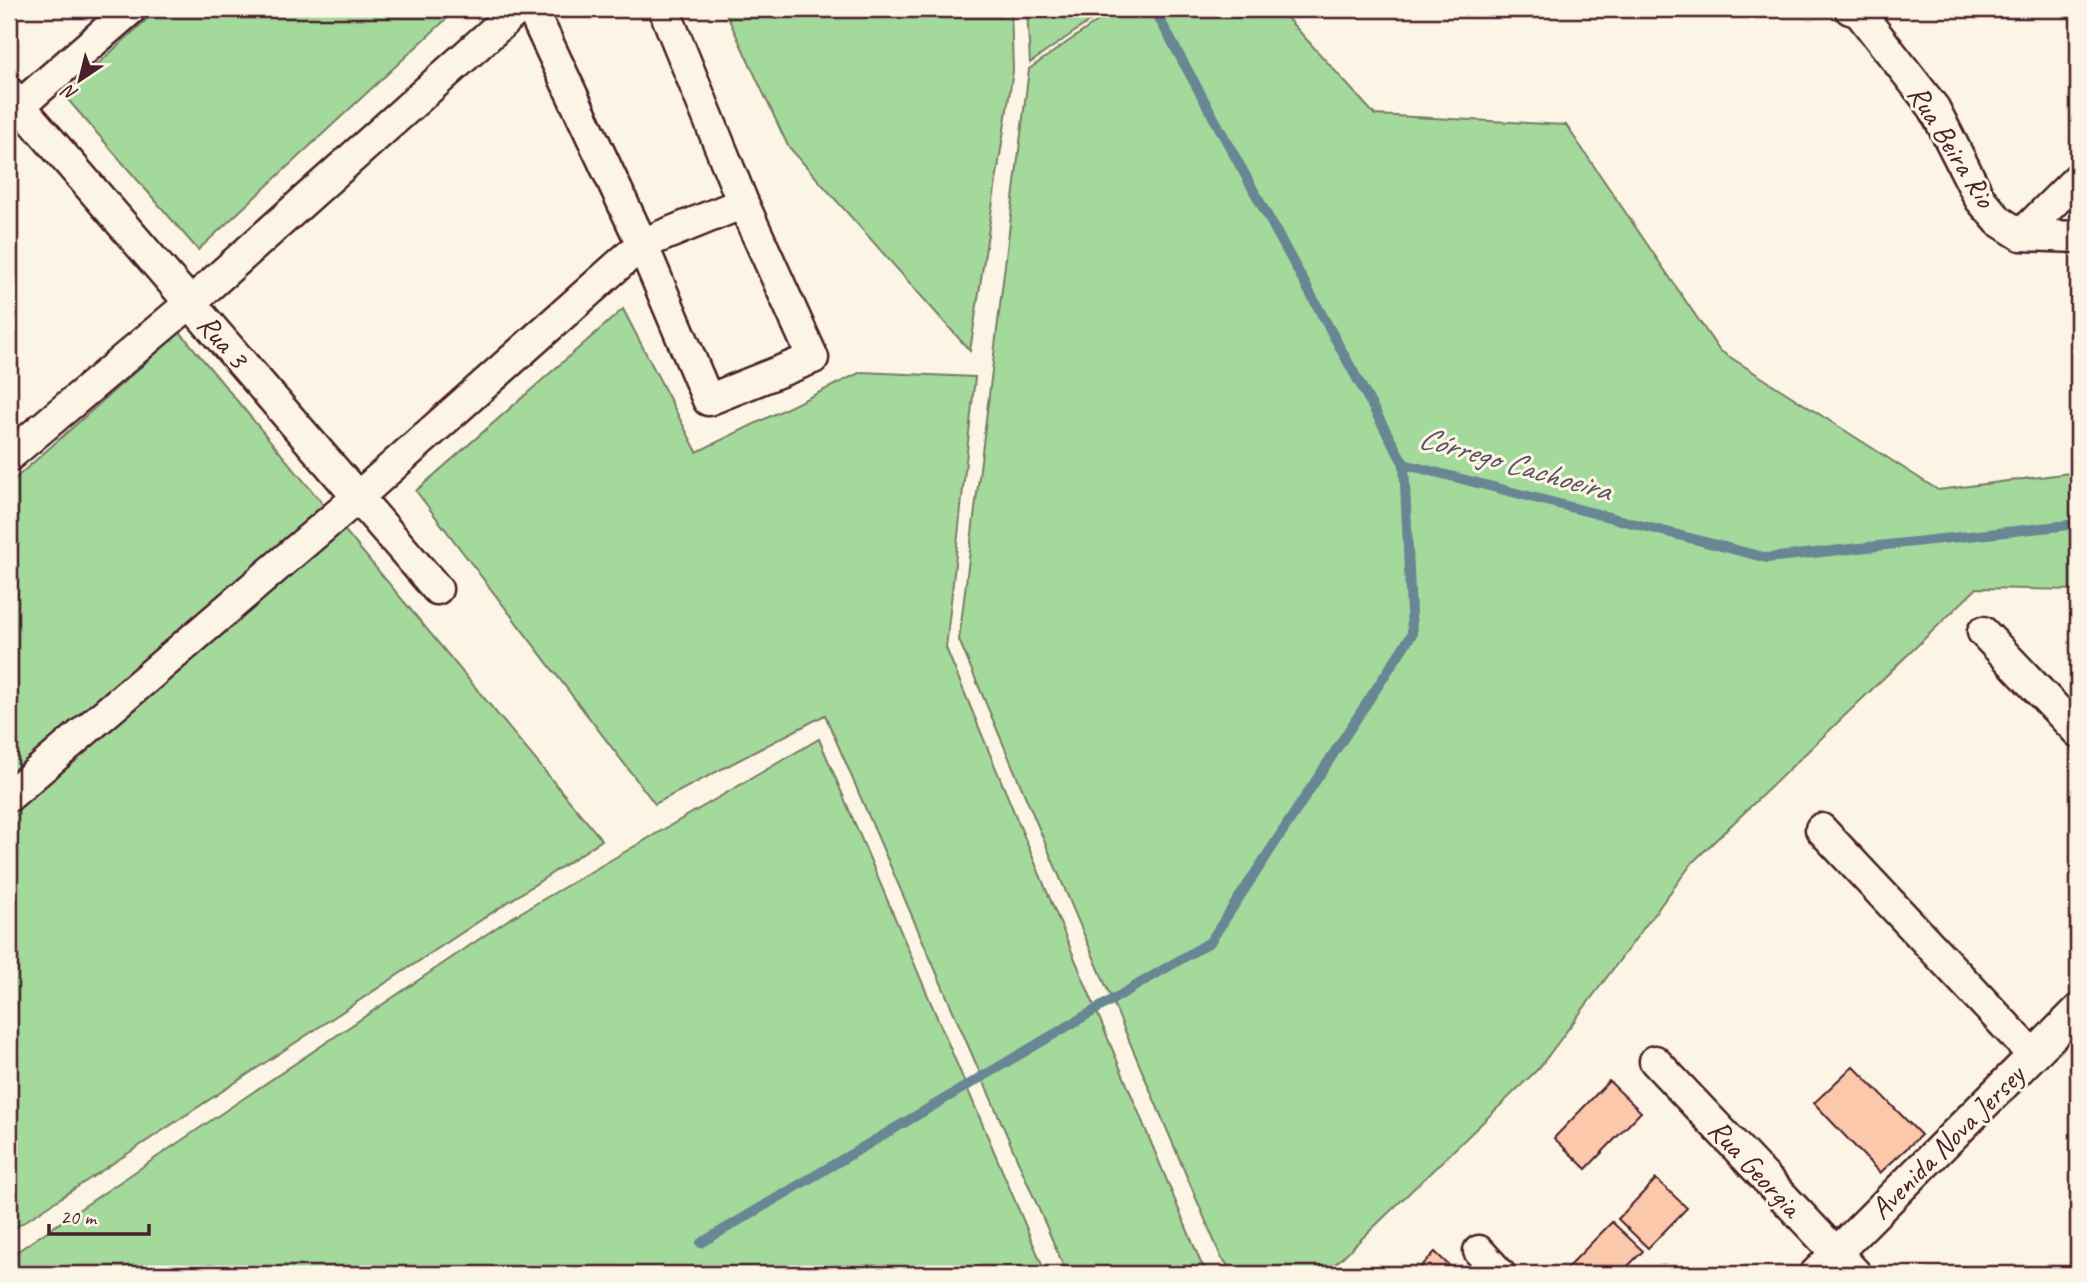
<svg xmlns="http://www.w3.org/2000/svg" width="2087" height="1283" font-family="Caveat,sans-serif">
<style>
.green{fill:#a4d99c;stroke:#777c64;stroke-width:2}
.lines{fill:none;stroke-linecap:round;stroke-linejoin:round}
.stream{stroke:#678693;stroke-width:10}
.building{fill:#fbc8ab;stroke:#4a1f2b;stroke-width:2}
.minor-casing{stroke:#4a1f2b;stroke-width:35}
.minor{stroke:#fcf5e5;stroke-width:30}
.labels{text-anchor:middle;stroke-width:6;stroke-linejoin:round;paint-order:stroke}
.street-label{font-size:30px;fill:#4a1f2b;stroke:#fcf5e5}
.water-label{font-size:32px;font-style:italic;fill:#59525f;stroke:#fcf5e5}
</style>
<rect width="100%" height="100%" fill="#fcf5e5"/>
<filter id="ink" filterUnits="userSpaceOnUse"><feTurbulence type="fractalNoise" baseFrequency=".0143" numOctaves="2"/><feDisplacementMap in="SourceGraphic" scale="14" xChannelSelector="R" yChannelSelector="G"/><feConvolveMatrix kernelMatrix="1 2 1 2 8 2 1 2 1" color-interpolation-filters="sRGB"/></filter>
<g filter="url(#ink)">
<path class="green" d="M158 9H457L198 250 64 95Z
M724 9H1011L1013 71 970 351 788 146Z
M1027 9H1107L1030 63Z
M1115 9H1279L1375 115 1566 125 1719 350 1938 490 2078 472V590L1977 588 1693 862 1539 1068 1325 1274H1235L1221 1257 959 640 1029 69Z
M623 309 697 452 861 372 975 377 946 648 1201 1263 1210 1274H1067L825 715 655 804 416 491Z
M180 332 602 840 9 1232V484Z
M819 739 1046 1274H9V1257L506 921Z"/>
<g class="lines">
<path class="stream" d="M1404 464 1767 558 2078 524
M701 1243 1210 942 1412 634 1404 464 1154 9"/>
</g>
<path class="building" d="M1853 1066 1921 1135 1880 1173 1814 1103Z
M1609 1081 1641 1112 1586 1169 1554 1138Z
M1656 1179 1687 1208 1648 1248 1618 1219Z
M1612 1222 1643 1251 1620 1274H1561Z
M1435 1252 1458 1274H1414Z"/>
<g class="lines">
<g class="minor-casing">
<path id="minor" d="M532 9 642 244 708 400 813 358 743 203 664 9
M1850 9 1859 12 1934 108 1980 199 1999 221 2021 235 2078 237
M9 93 437 589
M9 115 131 9
M2021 235 2078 178
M9 456 190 303 518 9
M1983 632 2078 732
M9 796 358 497 642 244 743 203
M1821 829 2033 1055
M1655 1061 1856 1274
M1479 1251 1500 1274
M1815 1274 2078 1010"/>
</g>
<use href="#minor" class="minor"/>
</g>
</g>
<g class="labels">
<g class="street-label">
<text transform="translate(1952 146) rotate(58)" y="10">Rua Beira Rio</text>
<text transform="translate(223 341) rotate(49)" y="10">Rua 3</text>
<text transform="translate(1947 1142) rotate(-45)" y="10">Avenida Nova Jersey</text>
<text transform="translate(1755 1168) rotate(47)" y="10">Rua Georgia</text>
</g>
<g class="water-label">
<text transform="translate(1515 463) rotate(16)" y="11">Córrego Cachoeira</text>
</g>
</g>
<rect width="2087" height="1283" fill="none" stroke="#fcf5e5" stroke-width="35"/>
<rect x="18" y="18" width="2052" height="1248" fill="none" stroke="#4a1f2b" stroke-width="2.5" filter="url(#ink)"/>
<g transform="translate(80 80) rotate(215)" stroke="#fcf5e5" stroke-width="5" paint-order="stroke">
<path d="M0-5L12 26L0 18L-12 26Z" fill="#4a1f2b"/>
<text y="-10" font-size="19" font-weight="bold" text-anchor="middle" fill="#4a1f2b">N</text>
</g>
<path d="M49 1224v10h100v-10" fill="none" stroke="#4a1f2b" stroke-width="3.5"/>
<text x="60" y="1224" font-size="21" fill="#4a1f2b" stroke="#fcf5e5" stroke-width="5" paint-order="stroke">20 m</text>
</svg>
